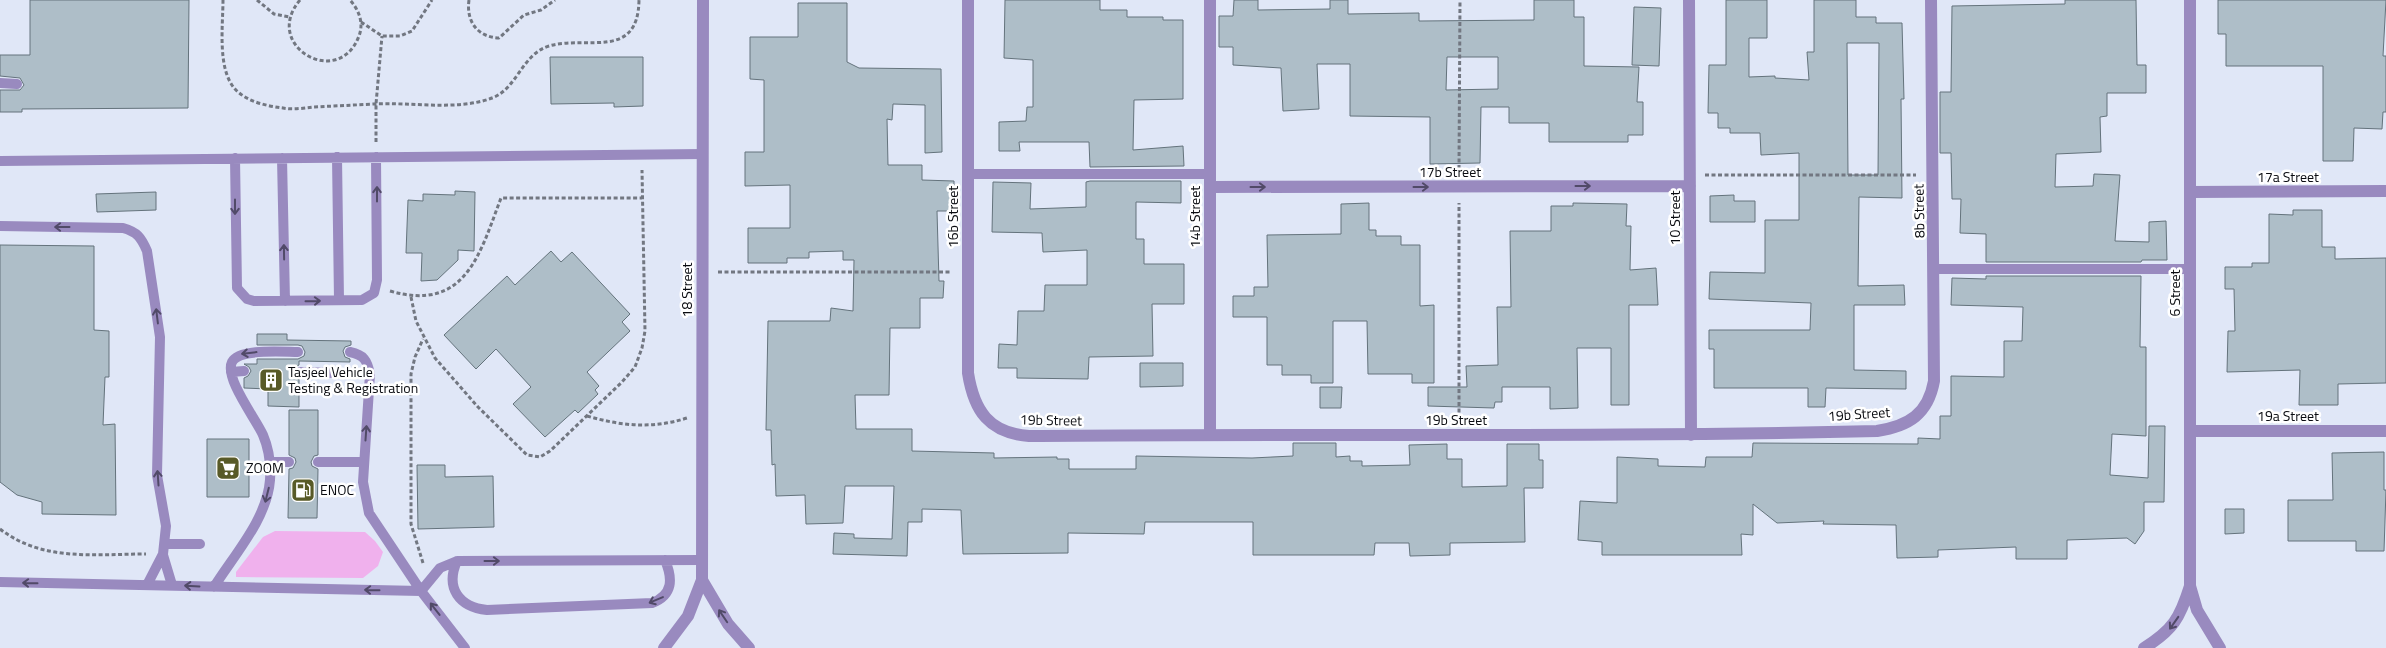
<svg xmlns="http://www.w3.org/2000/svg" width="2386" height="648" font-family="'Titillium Web',sans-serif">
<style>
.green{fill:#f0b1ed}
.building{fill:#aebec8;stroke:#64737c;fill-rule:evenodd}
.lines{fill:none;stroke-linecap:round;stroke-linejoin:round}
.path{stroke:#727781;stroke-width:3;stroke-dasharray:4 2.5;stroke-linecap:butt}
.service{stroke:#998abf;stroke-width:10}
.minor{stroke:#998abf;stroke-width:12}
.oneway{stroke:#514a68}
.labels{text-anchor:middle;stroke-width:5;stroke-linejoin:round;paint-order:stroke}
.street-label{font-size:14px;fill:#090b10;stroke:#fff}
.poi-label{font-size:14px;fill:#090b10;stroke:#fff;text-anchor:start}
</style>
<rect width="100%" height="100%" fill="#e0e7f7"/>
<path class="green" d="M275 531 365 532 375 541 383 552 378 566 363 578 236 577V572L263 537Z"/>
<path class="building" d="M30 0H189L188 108 22 109V112H0V90H20L24 85 20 78 0 76V55H30Z
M1005 0H1100V10H1127V17H1163V20H1183V99L1134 100 1133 150 1183 146 1184 166 1090 167 1089 142H1019L1020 151H999V122L1026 121 1027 107H1033V60L1004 58Z
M1234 0H1258V10L1330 9V0H1348V14L1419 13V21L1534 20V0H1574V17H1584V66L1639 67 1637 102H1643V135H1628V142H1549V123H1509V107H1481L1480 163 1430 164V117L1350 116V64H1317L1319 109 1283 111 1281 68 1233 65V47H1219V16H1233ZM1447 57H1498V89L1446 90Z
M1726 0H1767V38H1749V77L1775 76V78L1809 80 1807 52H1814V0H1856V17H1876V23H1902L1904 99H1901L1902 198 1859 197 1858 286 1904 285 1905 305H1854V370L1906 371V389L1826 388 1825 407H1808V388H1714V349H1709V330H1810L1811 303 1709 299 1710 272 1765 273V220H1799V153L1761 155 1760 133H1730V128H1718V113H1708L1709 65H1726ZM1847 43H1879L1878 175H1848Z
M2065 0H2136L2137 65H2146V93H2107V116L2100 117 2101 152 2056 154 2055 187 2093 186 2094 174 2120 175 2115 241 2149 242V222L2166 221 2167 260H2142L2141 262H1986V234L1960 233 1961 199H1952L1951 153H1940V92H1951L1952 6 2065 4Z
M2218 0H2386L2383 56H2386V112H2383L2382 129 2354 128 2353 161H2323V66H2226V34H2218Z
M798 3H847V62L859 68 941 69 942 152 925 153V105L893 104 892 120 887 119 888 165H922V180L954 181V211H937L939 281H944L943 298H920V328H890L889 395H855L856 429H912V451L994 453V458L1057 457V459H1069V469H1136V456L1252 458 1293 456V443H1336V457L1350 456V461H1362V466L1410 465 1409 445 1447 444V459H1462V487L1507 486V444H1539V460H1543V488H1524L1525 542 1450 543V555L1410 556 1409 543H1375L1374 555H1253V522H1145L1144 534 1068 533V553L963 554 961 510 922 509V522H908L907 556 833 554 834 533 854 534V538L892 539 894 486H845L843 523 806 524 805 495 776 496 775 464 772 465 771 430H766L768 321H830L831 308 853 311 854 260H843V251L809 252V258H787V263H748V228H790V185L745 186V152H764V80L750 79V37H798Z
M1634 7 1661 8 1659 66 1632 65Z
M550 57H643V106L614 107V103L551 104Z
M1090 181H1181V203L1136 202V239H1144V264H1184V304H1152L1153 356 1089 357 1088 379 1017 378V368H998L999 344 1017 345 1018 311H1044L1045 285H1087V250L1043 252 1042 233 992 232 993 182 1031 183 1030 209 1086 207V182Z
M455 191 475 192 474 251 458 250V260L437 280 421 281 422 253H406L408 200 423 201V194L455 195Z
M156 192V210L97 212 96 194Z
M1734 195V201H1755V222H1710V196Z
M1369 203V230H1376V236H1401V245H1420V306L1434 305V383H1412V374H1368L1367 321H1333V383H1311V375H1282V365H1267V317H1233V296H1254V287H1268L1267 235 1341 234V204Z
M1573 203 1627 204 1626 226H1631L1630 270 1656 268 1658 305H1629V405H1611V348H1577L1578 408 1550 409V387H1502V402H1495L1494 408 1428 406V387H1467L1466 366 1498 365 1497 307H1511L1510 231H1551V206H1573Z
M2293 210H2322V247H2335V259L2386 258V383L2338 384V405H2299L2300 370 2227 372 2228 331H2235L2234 289H2225V267H2252V263H2269V214L2293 215Z
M0 245 94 246V330L109 331V377H105L103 425 115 424 116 515 42 514V502L17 495 0 482Z
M551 251 561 262 572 252 630 314 622 322 630 331 587 372 599 386 595 390 598 394 578 413 575 410 545 437 513 404 531 387 496 349 476 369 444 335 507 276 515 285Z
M1986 276H2141L2140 347H2146V436L2112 434 2110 475 2148 478 2149 426H2165L2164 502H2144V531L2135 544 2127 538 2067 540V559H2016V547L1938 550V557L1897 558 1896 525 1823 524 1824 521 1777 523 1753 504V535L1741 534 1742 555H1602V542L1578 540 1580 501 1617 503V457L1658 459V466L1705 467 1706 457H1752L1753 443 1918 444V438L1940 439V416H1951V376L2004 377V341H2022L2023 307 1951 305 1952 278 1986 279Z
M257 334H287V340L351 341V345L345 347 343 351 345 357 350 359V362L299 361V365L293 368 292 372 295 378 299 379V407L268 406V389L244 388V378L248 376 251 371 249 367 244 364H257V359H298L304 356 305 352 302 346 298 345H257Z
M1140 363H1183V386L1140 387Z
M1320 387H1342L1341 408H1320Z
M289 410H318V455L314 456 311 462 312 466 318 469 317 518H288L289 469 293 468 296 462 295 458 289 455Z
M207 439H249V497H207Z
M2384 452V490H2386L2384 551H2356V541H2288V500H2333L2332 453Z
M417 465H445V477L493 476 494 527 418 529Z
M2225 509H2244V533L2225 534Z"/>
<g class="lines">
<path class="path" d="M223 0C223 25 217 69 235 89 247 102 267 106 283 108 293 110 304 108 314 107 334 106 354 105 375 104 411 102 458 111 492 98 517 89 522 54 549 46 587 35 638 61 639 0
M257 0 274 14 290 17
M300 0C261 46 339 90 359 36 364 23 359 10 350 0
M469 0C466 21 477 37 499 38L524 15 541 10 555 0
M361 22 382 36H400L412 31 432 0
M376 142V104L382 36
M1459 169 1460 0
M1705 175H1916
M718 272H952
M390 291C466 313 480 253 501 198H642
M411 297 416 321 435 358 478 407 527 455 540 457 550 451 622 382 635 367 642 348 645 331 642 170
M587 416C621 426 653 429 687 418
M1459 419V203
M0 529C43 562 94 554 146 554
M423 563 411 524V374L415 357 423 339"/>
<path class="service" d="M0 83 17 84
M337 157 339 300
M235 158 237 288 247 299 254 301 362 300 374 293 377 280 376 157
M282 158 285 301
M0 161 703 154
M968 174H1210
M0 226 123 228C137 232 141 237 147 251L160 337 157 475 166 526 163 554 147 585
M1935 269H2189
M350 352C364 355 367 360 370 374L363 482 369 513 421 591 465 648
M231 372 244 371
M299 372 370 374
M270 462H289
M318 462H364
M164 544H200
M163 555 172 585
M457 561C445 588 459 607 487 610L652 603C673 595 673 579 665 560
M0 582 421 591 440 568 457 561 702 560
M214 587C234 555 267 519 270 480 271 464 269 449 263 435 256 419 224 378 232 362 239 348 283 352 298 352"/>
<path class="minor" d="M968 0V373C974 411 989 433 1029 436 1312 433 1595 438 1877 431 1909 426 1928 414 1934 381L1931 0
M1210 0V434
M1689 0 1691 435
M1210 187 1690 186
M2190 192 2386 191
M2190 431H2386
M702 580 728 624 749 648
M2190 586 2197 610 2220 648
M664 648 688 616 702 580 703 0
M2144 648C2173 630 2180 618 2190 586V0"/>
</g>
<defs><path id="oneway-shaft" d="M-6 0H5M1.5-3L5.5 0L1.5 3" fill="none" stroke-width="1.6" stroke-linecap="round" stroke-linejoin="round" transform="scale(1.25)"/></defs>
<g class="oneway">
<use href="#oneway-shaft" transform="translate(1583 186)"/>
<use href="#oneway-shaft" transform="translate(1258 187)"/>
<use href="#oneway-shaft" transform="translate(1421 187)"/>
<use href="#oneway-shaft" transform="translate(377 194) rotate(-90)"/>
<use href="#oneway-shaft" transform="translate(235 207) rotate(90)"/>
<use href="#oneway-shaft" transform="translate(62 227) rotate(-180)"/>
<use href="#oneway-shaft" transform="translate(284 252) rotate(-91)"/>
<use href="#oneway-shaft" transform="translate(313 301) rotate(-1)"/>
<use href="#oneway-shaft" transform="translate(157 316) rotate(-97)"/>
<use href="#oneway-shaft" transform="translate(249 353) rotate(173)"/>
<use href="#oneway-shaft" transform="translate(366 433) rotate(-86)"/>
<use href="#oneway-shaft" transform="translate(158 478) rotate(-94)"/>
<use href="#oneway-shaft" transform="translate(267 495) rotate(104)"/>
<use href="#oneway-shaft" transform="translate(492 561)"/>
<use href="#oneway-shaft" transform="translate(30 583) rotate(-179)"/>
<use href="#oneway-shaft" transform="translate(192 586) rotate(-177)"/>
<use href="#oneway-shaft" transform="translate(372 590) rotate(-179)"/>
<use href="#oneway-shaft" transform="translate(656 600) rotate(157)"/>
<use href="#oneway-shaft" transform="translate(435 609) rotate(-128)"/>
<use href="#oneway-shaft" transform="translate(723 616) rotate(-124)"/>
<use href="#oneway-shaft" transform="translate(2174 623) rotate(125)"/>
</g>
<defs>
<g id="building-square" transform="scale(1.25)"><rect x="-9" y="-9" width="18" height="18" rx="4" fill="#585a27" stroke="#fff"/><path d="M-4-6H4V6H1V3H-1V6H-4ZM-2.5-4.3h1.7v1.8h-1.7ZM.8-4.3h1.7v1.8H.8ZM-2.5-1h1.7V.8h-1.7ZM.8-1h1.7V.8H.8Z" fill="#fff"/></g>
<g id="supermarket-square" transform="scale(1.25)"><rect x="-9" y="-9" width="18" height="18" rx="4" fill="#585a27" stroke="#fff"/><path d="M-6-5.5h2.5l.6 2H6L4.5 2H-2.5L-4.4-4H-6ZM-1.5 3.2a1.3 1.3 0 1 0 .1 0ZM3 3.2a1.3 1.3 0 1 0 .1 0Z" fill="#fff"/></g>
<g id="fuel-square" transform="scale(1.25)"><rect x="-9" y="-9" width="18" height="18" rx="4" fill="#585a27" stroke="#fff"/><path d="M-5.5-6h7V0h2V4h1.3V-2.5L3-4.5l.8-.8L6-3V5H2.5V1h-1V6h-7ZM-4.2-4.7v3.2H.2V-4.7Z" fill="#fff"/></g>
</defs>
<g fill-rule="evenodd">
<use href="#building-square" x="271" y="380"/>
<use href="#supermarket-square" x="228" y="468"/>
<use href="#fuel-square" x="303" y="490"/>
</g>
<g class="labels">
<g class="street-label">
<text x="1450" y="177">17b Street</text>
<text x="2288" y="182">17a Street</text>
<text transform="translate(1919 211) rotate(-91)" y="5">8b Street</text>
<text transform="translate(953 217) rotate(-90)" y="5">16b Street</text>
<text transform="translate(1195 217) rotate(-90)" y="5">14b Street</text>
<text transform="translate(1675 218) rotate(-90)" y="5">10 Street</text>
<text transform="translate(687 290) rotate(-90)" y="5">18 Street</text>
<text transform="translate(2175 293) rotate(-90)" y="5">6 Street</text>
<text transform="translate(1859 414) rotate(-4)" y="5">19b Street</text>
<text x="2288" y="421">19a Street</text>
<text transform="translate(1051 420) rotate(1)" y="5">19b Street</text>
<text x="1456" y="425">19b Street</text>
</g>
<g class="poi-label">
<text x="288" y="377">Tasjeel Vehicle<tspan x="288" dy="16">Testing &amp; Registration</tspan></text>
<text x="246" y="473">ZOOM</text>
<text x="320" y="495">ENOC</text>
</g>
</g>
</svg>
